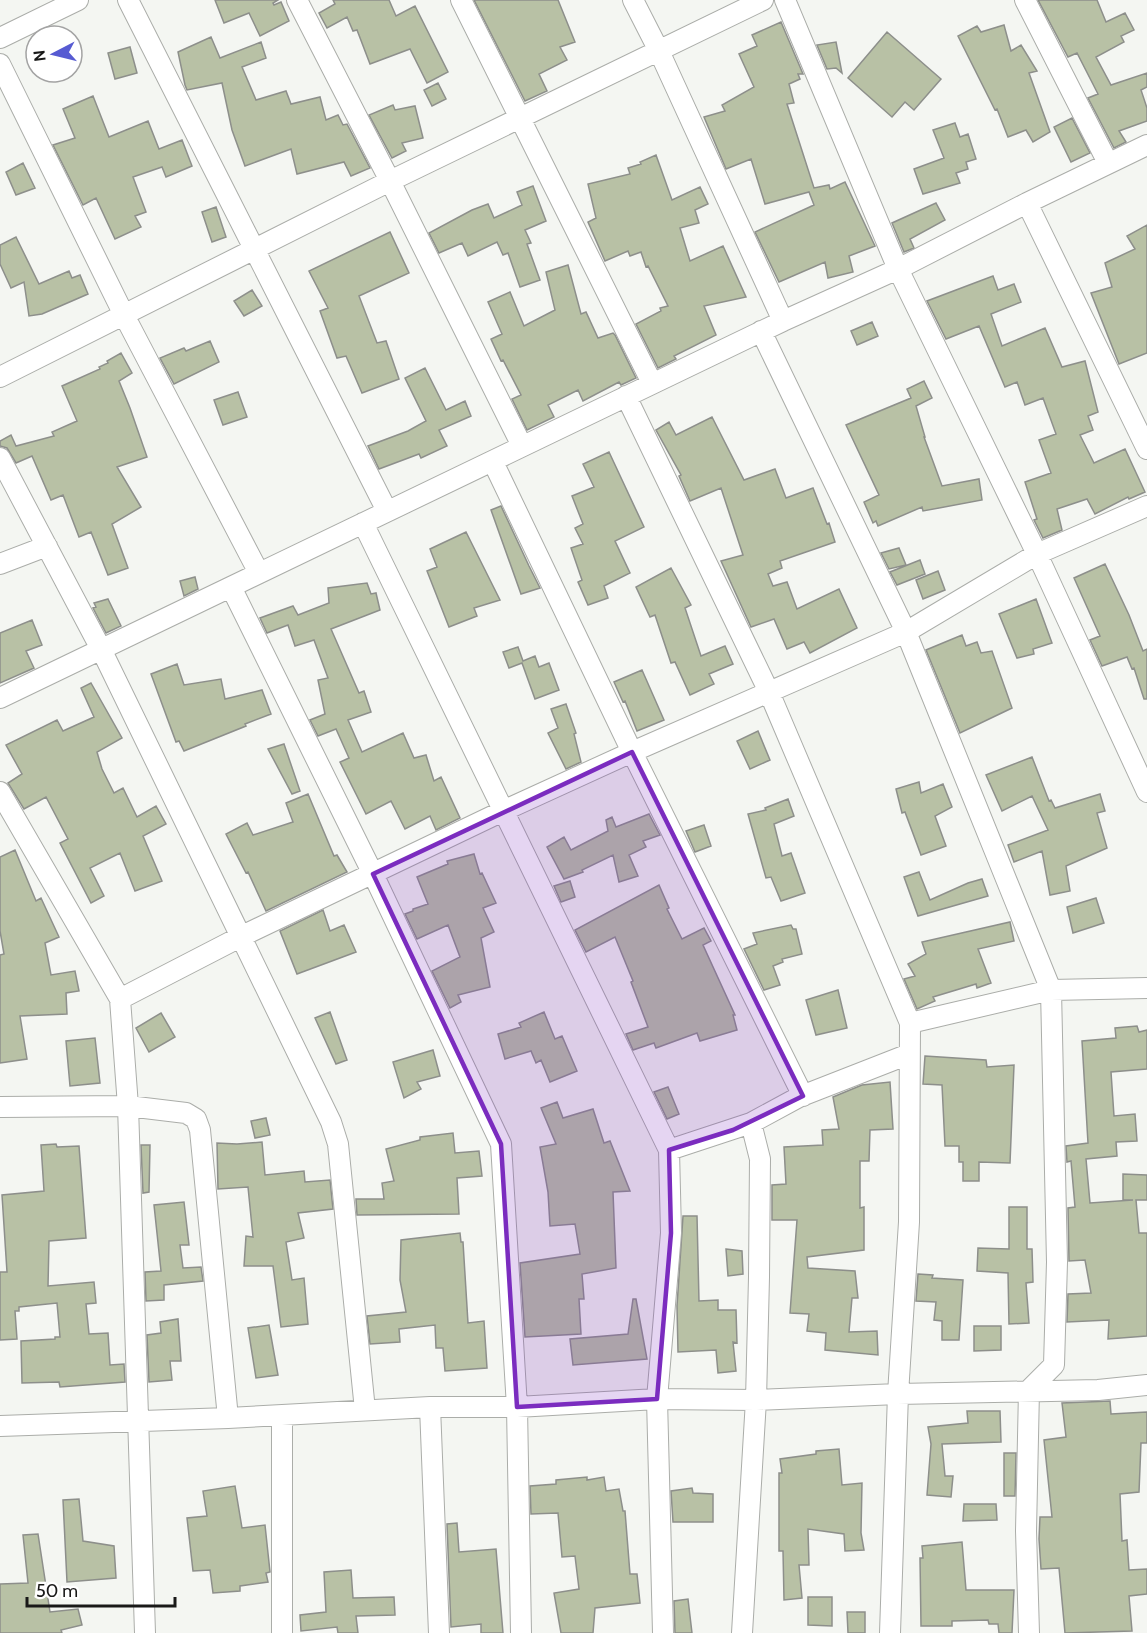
<svg xmlns="http://www.w3.org/2000/svg" width="1147" height="1633" font-family="Cabin,sans-serif">
<style>
.building{fill:#b8c1a5;stroke:#8d8f8b;stroke-width:1.5}
.lines{fill:none;stroke-linecap:round;stroke-linejoin:round}
.minor-casing{stroke:#abada9;stroke-width:22}
.minor{stroke:#fff;stroke-width:20}
.marked{fill:#7b2cbf;fill-opacity:0.2;stroke:#7b2cbf;stroke-width:4.5;stroke-linejoin:round}
</style>
<rect width="100%" height="100%" fill="#f4f6f2"/>
<path class="building" d="M215 0H278L273 3 274 5 281 2 289 21 260 36 249 13 224 23Z
M333 0H389L396 16 415 6 448 72 427 83 410 49 370 64 357 30 353 31 347 17 327 28 319 13 335 4Z
M474 0H558L575 42 560 47 567 60 539 74 547 91 525 101Z
M1038 0H1097L1106 22 1125 13 1134 30 1121 36 1124 42 1096 57 1111 85 1147 73V87L1141 90 1147 108V121L1119 131 1126 142 1114 148 1088 98 1098 94 1077 53 1068 57Z
M781 22 803 74H798L800 79 789 84 794 103 787 104 814 188 829 185 830 189 845 182 875 246 849 256 853 272 828 278 825 262 779 282 755 232 814 205 809 192 765 204 751 159 726 169 704 117 725 111 722 105 754 87 739 54 757 46 752 35Z
M1004 25 1011 51 1021 45 1037 71 1029 73 1050 132 1033 142 1026 130 1008 137 997 109 995 110 958 36 977 26 981 32Z
M887 32 941 79 914 110 905 102 892 117 848 78Z
M211 37 220 58 261 42 266 58 242 67 256 100 286 91 291 104 320 97 326 120 338 115 343 125 347 124 370 168 351 176 344 162 297 174 291 149 245 166 232 130 222 83 187 90 185 85 178 52Z
M836 42 842 73 836 68 827 69 817 45Z
M130 47 137 73 115 79 108 53Z
M438 83 446 99 432 106 424 90Z
M93 96 109 137 148 121 159 149 182 140 192 166 166 177 162 167 133 177 146 212 135 216 141 227 115 239 96 198 83 205 53 145 75 138 63 109Z
M393 105 395 110 415 106 423 138 402 143 406 151 392 158 369 115Z
M1072 118 1090 153 1071 162 1054 127Z
M955 123 960 137 968 134 976 159 966 162 968 169 956 173 960 183 923 194 914 169 944 158 933 130Z
M656 155 672 200 700 187 708 204 695 210 699 223 680 228 690 261 723 246 746 297 704 306 716 335 674 356 676 359 658 368 636 324 661 311 660 308 668 306 648 266 646 267 641 252 630 256 628 251 605 261 588 222 596 218 588 184 630 174 628 168 641 164 640 162Z
M23 163 35 188 16 195 6 172Z
M533 186 546 221 525 230 531 243 527 244 540 280 520 287 508 253 503 255 497 242 468 256 462 243 439 253 429 233 472 210 488 204 494 218 522 205 517 192Z
M936 203 945 220 910 239 914 248 904 252 892 223Z
M216 207 226 237 212 242 202 212Z
M1147 225V353L1119 364 1091 293 1112 287 1105 263 1135 249 1127 236Z
M390 232 409 273 359 296 377 343 386 341 399 379 362 393 346 356 337 358 320 311 328 308 309 271Z
M16 237 39 284 69 271 72 278 80 275 88 294 42 314 29 316 24 282 11 288 0 264V245Z
M568 265 581 314 586 312 598 338 613 333 615 335 636 378 621 385 619 382 583 401 578 390 548 405 554 417 527 430 512 399 521 395 503 360 501 361 491 339 502 334 488 302 510 292 524 326 555 310 546 272Z
M993 276 998 290 1014 284 1021 302 991 314 1002 346 1045 328 1062 367 1085 361 1098 412 1088 416 1093 430 1080 435 1094 463 1125 449 1145 492 1129 499 1128 497 1095 514 1087 499 1057 509 1062 530 1043 538 1034 520 1037 519 1025 482 1051 473 1039 440 1056 434 1043 398 1025 405 1017 382 1005 387 979 326 946 339 927 301Z
M252 290 262 306 244 316 234 301Z
M872 322 878 336 857 345 851 331Z
M210 341 219 362 174 384 160 358 184 348 186 351Z
M121 353 132 373 119 381 130 408 147 457 117 467 141 507 112 524 128 568 108 575 91 532 79 537 63 495 51 500 32 456 16 463 7 448 0 446V441L11 435 16 446 54 436 52 432 77 421 62 386 100 369 99 367 108 363 107 361Z
M425 368 446 410 465 401 471 416 439 430 447 446 421 458 419 454 379 469 368 446 408 431 426 421 405 378Z
M924 381 932 398 916 406 925 437H924L942 486 979 479 982 500 923 511 922 507 878 526 876 521 873 523 864 502 879 495 846 425 911 398 907 389Z
M238 392 247 417 223 425 214 400Z
M712 417 744 480 775 469 786 498 813 488 827 524 829 523 835 542 780 561 782 568 768 574 773 586 787 582 797 609 839 589 857 628 810 653 804 642 787 649 774 619 751 627 721 561 743 555 721 488 690 501 679 476 681 475 656 430 669 422 676 435Z
M609 452 644 527 615 541 630 573 604 586 608 598 588 605 578 582 582 580 571 548 583 544 575 528 583 524 572 496 594 487 583 464Z
M501 506 529 566 540 588 521 594 491 510Z
M466 532 500 600 474 608 477 616 449 627 427 571 437 567 430 549Z
M899 548 906 565 889 569 881 553Z
M920 560 925 574 897 585 890 572Z
M1105 564 1129 615 1143 651 1147 649V699H1144L1134 668 1132 669 1127 657 1102 666 1090 640 1100 636 1074 578Z
M671 568 691 605 685 608 701 656 725 646 733 664 709 674 714 684 690 695 675 662 671 663 655 615 650 617 636 587Z
M938 571 945 590 923 599 916 580Z
M195 577 198 589 184 596 180 581Z
M367 583 371 594 376 593 380 610 331 629 359 693 364 691 371 712 348 720 362 752 403 733 414 758 426 755 434 781 441 777 460 818 436 830 430 816 405 829 391 801 366 814 340 762 349 758 336 729 318 736 310 720 325 714 318 680 328 678 314 640 295 646 288 625 267 633 260 618 293 606 298 615 329 603 328 588Z
M108 599 121 626 106 633 93 608 96 607 94 603Z
M1036 599 1052 643 1033 649 1034 654 1017 658 999 614Z
M32 620 42 645 26 651 34 668 0 683V633Z
M962 635 966 646 977 642 981 653 992 651 1012 708 960 733 926 650Z
M518 647 523 661 535 656 539 667 549 663 559 690 535 699 522 663 509 668 503 652Z
M177 664 184 685 221 679 225 699 262 690 271 714 245 724 246 726 184 751 179 741 176 742 151 674Z
M642 670 664 720 637 731 625 701 623 702 614 682Z
M91 683 122 738 97 752 102 769 114 793 123 788 137 817 156 806 166 824 143 836 162 881 135 891 120 853 90 868 104 896 91 903 60 843 68 839 46 797 24 809 8 783 22 774 6 745 57 720 63 731 94 717 81 688Z
M566 704 576 733 574 734 581 762 566 769 548 733 558 728 551 709Z
M758 731 770 760 750 769 737 741Z
M284 744 300 791 292 794 268 749Z
M1032 757 1049 801 1051 800 1055 808 1100 794 1105 811 1097 813 1107 848 1066 866 1070 891 1050 895 1042 851 1014 862 1008 845 1048 830 1032 796 1002 811 986 775Z
M919 782 921 793 943 784 952 807 935 816 946 846 921 855 905 812 902 813 896 789Z
M308 794 334 856 337 855 347 872 266 911 248 872 246 873 226 834 247 823 253 835 293 822 286 803Z
M788 799 794 816 774 824 782 856 791 853 805 893 781 901 771 877 766 878 748 814 766 810 765 808Z
M649 814 660 835 643 841 646 847 629 855 638 876 619 882 613 855 582 870 583 872 564 879 547 847 564 837 571 850 608 831 606 820 612 817 616 827Z
M704 825 711 846 695 852 686 831Z
M15 850 36 901 41 898 59 937 45 943 51 975 75 971 79 991 66 993 67 1014 20 1016 27 1059 0 1063V955L4 954 0 931V857Z
M474 854 480 874 482 873 496 903 483 908 494 932 481 938 490 987 458 995 461 1002 450 1008 432 971 460 957 448 925 417 939 405 914 413 911V909L428 904 417 877 448 864 447 861Z
M919 872 930 900 968 883 982 879 988 896 918 916 904 877Z
M570 881 575 897 561 902 554 886Z
M659 885 669 908 667 909 682 939 704 928 711 941 703 945 735 1015H733L737 1030 700 1041 697 1033 656 1048 654 1043 633 1050 626 1034 648 1027 631 982 633 981 615 937 586 952 575 930Z
M1096 898 1104 923 1073 933 1067 907Z
M323 910 330 931 344 925 356 952 297 974 280 931Z
M1010 922 1014 941 978 949 991 983 977 988 976 984 933 997 935 1001 917 1009 904 979 915 976 908 964 926 954 922 942Z
M791 925 793 929H796L802 954 782 959 783 962 773 966 780 985 764 990 744 949 757 944 753 933Z
M838 990 847 1028 816 1035 806 1000Z
M330 1012 347 1060 336 1064 315 1018Z
M544 1012 555 1039 562 1036 577 1071 550 1082 541 1060 536 1063 531 1051 505 1059 498 1034 521 1027 519 1023Z
M161 1013 175 1037 149 1052 136 1028Z
M1137 1026 1139 1032 1147 1030V1069L1111 1072 1114 1116 1135 1114 1137 1141 1116 1142 1117 1156 1086 1159 1090 1203 1133 1200H1123V1174L1147 1175V1200H1136L1139 1233H1147V1336L1108 1339 1109 1320 1067 1322 1068 1294 1091 1293 1085 1260 1069 1261 1068 1208 1075 1207 1071 1161 1067 1162 1066 1146 1088 1143 1082 1041 1116 1038 1115 1028Z
M95 1038 100 1083 70 1086 66 1041Z
M433 1050 440 1076 417 1082 421 1089 404 1098 393 1062Z
M925 1056 986 1060 987 1067 1014 1065 1010 1163 979 1162V1181H963V1162H959V1146H945L942 1085 923 1084Z
M890 1082 893 1129 870 1130 869 1161H860V1208L864 1207V1250L807 1257 808 1268 855 1271 858 1298H852L849 1332 877 1331 878 1355 825 1350 826 1333 807 1331 809 1314 790 1313 797 1220H772V1185L786 1184 784 1147 823 1145 822 1130 839 1129 833 1097 862 1085Z
M668 1087 679 1114 667 1119 654 1092Z
M557 1102 563 1118 593 1109 604 1143 610 1141 630 1191 613 1192 616 1268 582 1274 584 1299H579L581 1334 525 1337 520 1263 580 1254 575 1224 550 1226 548 1192 540 1147 556 1144 541 1108Z
M266 1118 270 1135 255 1138 251 1121Z
M453 1133 455 1153 479 1151 482 1176 457 1178 459 1214 357 1215 356 1199H384L382 1183 394 1181 386 1149 420 1140V1137Z
M262 1142 265 1175 304 1171 305 1182 330 1180 333 1209 298 1213 304 1238 286 1242 292 1280 304 1278 308 1324 281 1327 273 1266H244L246 1236 253 1237 248 1187 218 1189 217 1143 237 1144Z
M56 1144 57 1147 79 1146 86 1238 49 1241 48 1286 94 1282 96 1303 86 1304 89 1334 108 1333 110 1365 124 1364 125 1382 60 1387 59 1382 22 1383 21 1341 55 1339V1337H60L57 1303 19 1307V1311H15L17 1339 0 1340V1272H7L2 1195 44 1191 41 1145Z
M141 1145H150L149 1192 143 1193Z
M184 1202 189 1245H180L183 1268 201 1267 203 1281 164 1285V1300L146 1301 145 1272 161 1271 154 1205Z
M1009 1207H1027V1249H1032L1033 1282 1026 1283 1029 1323 1009 1324 1008 1273 977 1271 978 1248 1009 1249Z
M683 1216H697L699 1301 718 1300V1310H736L737 1343 733 1342 736 1371 718 1373 716 1350 678 1352 677 1306Z
M460 1233 461 1242H463L468 1323 484 1321 487 1368 445 1371 443 1348H436L435 1325 399 1329 400 1342 370 1344 367 1316 406 1312 400 1280 401 1240Z
M726 1249 742 1251 743 1274 728 1276Z
M918 1274 933 1275 932 1278 963 1280 959 1340H942V1321L934 1320 936 1302 916 1301Z
M633 1299H636L647 1359 573 1365 570 1339 628 1334Z
M178 1319 181 1361H170L172 1380 149 1382 147 1335 161 1333 160 1322Z
M269 1325 278 1375 256 1378 248 1328Z
M974 1326H1001V1350L974 1351Z
M1110 1401 1111 1414 1147 1412V1443H1141L1139 1492 1120 1494 1122 1541 1127 1540 1129 1570 1147 1569V1594L1129 1596 1132 1631 1065 1633 1059 1568 1041 1569 1039 1539 1040 1517H1052L1044 1440 1066 1437 1062 1403Z
M967 1411H1000L1001 1442 942 1444 945 1476H953L951 1497 927 1495 931 1444 928 1427 968 1423Z
M839 1449 842 1485 862 1483 861 1533 864 1550 845 1551 844 1534 808 1529 809 1565H799L802 1598 784 1600 783 1551H779V1473H782L780 1459 816 1454V1451Z
M1004 1453H1016L1015 1496H1004Z
M587 1477V1480L604 1477 606 1491 619 1489 623 1511H625L630 1574H637L640 1603 595 1608 593 1633H561L554 1593 579 1589 575 1556 562 1557 558 1513 531 1514 530 1486 556 1484V1480Z
M235 1486 242 1528 265 1525 270 1572 266 1573 268 1582 240 1586V1591L213 1593 210 1570 193 1571 187 1518 207 1516 203 1491Z
M692 1488 693 1493 713 1494V1522H673L671 1491Z
M79 1499 83 1541 114 1546 116 1578 67 1582 63 1500Z
M964 1504H996L997 1520 963 1521Z
M457 1523 459 1552 496 1549 503 1633H481V1624L451 1627 447 1524Z
M38 1534 50 1612 78 1609 82 1625 61 1630 62 1633H0V1584L28 1583 23 1535Z
M962 1542 966 1590H1014L1012 1633H999L998 1624H989L988 1620 952 1621V1626H921L920 1558H923L922 1546Z
M351 1570 353 1598 394 1597 395 1615 356 1616 358 1633H338L337 1627 301 1631 300 1615 326 1612 324 1572Z
M808 1597H832V1626L808 1625Z
M688 1599 692 1633H675L674 1601Z
M847 1612H865V1633H848Z"/>
<g class="lines">
<g class="minor-casing">
<path id="minor" d="M128 0 387 511
M297 0 390 181 522 446
M461 0 652 383
M633 0 659 51 783 321
M785 0 898 269 1037 554 1147 792
M1025 0 1108 163
M0 38 78 0
M0 64 124 315 259 573
M1027 203 1147 449
M761 331 906 632 1051 990 1057 1262 1054 1365 1029 1390 1026 1531 1029 1633
M0 377 390 181 763 0
M626 396 769 692 910 1023 909 1222 898 1394 890 1633
M0 458 101 649 331 1122 338 1144 365 1410
M493 462 632 752 803 1096
M363 523 669 1150 671 1233 657 1399 663 1633
M0 564 47 546
M231 587 373 874 501 1144 517 1407 521 1633
M0 698 783 321 898 269 1027 203 1147 145
M0 792 120 999 128 1106 145 1633
M120 999 242 936 503 811 632 752 906 632 1037 554 1147 506
M910 1023 1051 990 1147 988
M0 1107 128 1106 186 1113 196 1119 200 1130 228 1418
M669 1150 751 1123 799 1097 909 1054
M430 1407 439 1633
M0 1426 228 1418 430 1407H517L657 1399 756 1400 898 1394 1098 1390 1147 1385
M282 1633V1416
M742 1633 756 1400 759 1277 760 1159 751 1123"/>
</g>
<use href="#minor" class="minor"/>
</g>
<path class="marked" d="M632 752 803 1096 733 1130 669 1150 671 1233 657 1399 517 1407 501 1144 373 874Z"/>
<g transform="translate(54 54) rotate(263)"><circle r="28" fill="#ffffff" stroke="#a3a3a3" stroke-width="1.5"/>
<path d="M0-4.5L10 22L0 15L-10 22Z" fill="#575bd2"/>
<text y="-9" font-size="16" font-weight="bold" text-anchor="middle" fill="#191918">N</text>
</g>
<path d="M27 1597v9h148v-9" fill="none" stroke="#191918" stroke-width="3"/>
<text x="36" y="1597" font-size="18" fill="#191918" stroke="#ffffff" stroke-width="4.5" paint-order="stroke">50 m</text>
</svg>
